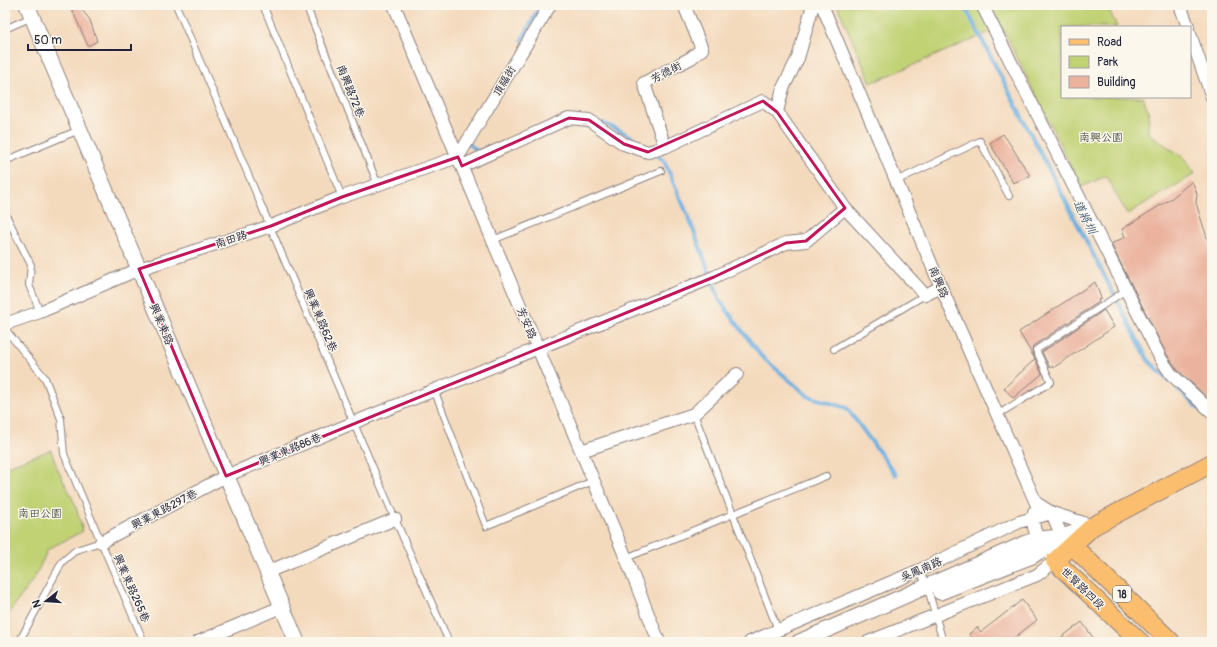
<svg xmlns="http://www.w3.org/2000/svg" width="1217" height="647" font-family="Pangolin,'LXGW WenKai TC',sans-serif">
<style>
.green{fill:#c1d274;stroke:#727a58}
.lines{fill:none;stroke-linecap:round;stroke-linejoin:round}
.stream{stroke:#6cafe1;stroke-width:4}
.building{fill:#ebb29d}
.service-casing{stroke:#8b7e7c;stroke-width:8}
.minor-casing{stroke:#8b7e7c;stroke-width:14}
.tertiary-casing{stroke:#8b7e7c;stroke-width:17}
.primary-casing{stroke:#8b7e7c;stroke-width:20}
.service{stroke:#fff;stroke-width:6}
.minor{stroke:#fff;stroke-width:12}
.tertiary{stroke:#fff;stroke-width:15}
.primary{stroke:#fbbe6e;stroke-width:18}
.marked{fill:none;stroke:#c2185b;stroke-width:3;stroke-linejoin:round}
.labels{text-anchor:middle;stroke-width:3;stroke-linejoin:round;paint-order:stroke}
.shield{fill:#fbf7ec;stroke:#636270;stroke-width:1}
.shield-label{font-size:10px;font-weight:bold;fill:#22223b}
.street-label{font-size:11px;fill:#22223b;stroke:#fbf7ec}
.park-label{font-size:11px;fill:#52574c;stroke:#fbf7ec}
.water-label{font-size:12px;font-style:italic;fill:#405a7d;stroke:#fbf7ec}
</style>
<rect width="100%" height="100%" fill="#fbf7ec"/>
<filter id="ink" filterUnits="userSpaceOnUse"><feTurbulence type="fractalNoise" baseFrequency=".025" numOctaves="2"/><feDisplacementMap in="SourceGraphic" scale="8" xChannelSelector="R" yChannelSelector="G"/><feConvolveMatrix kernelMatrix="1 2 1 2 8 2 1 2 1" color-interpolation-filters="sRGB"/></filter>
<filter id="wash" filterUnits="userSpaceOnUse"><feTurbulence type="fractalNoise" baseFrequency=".012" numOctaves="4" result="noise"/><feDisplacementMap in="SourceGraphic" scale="16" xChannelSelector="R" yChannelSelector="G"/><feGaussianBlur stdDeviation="0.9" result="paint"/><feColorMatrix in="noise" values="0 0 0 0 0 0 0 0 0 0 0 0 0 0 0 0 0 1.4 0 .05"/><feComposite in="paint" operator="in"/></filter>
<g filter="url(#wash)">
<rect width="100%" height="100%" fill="#f4dabd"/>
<path class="green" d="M837 5H1105L1109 10 1117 27H1062V97H1143L1149 114 1148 133 1184 158 1195 174 1127 214 1106 176 1081 187 1002 27 871 83Z
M51 450 57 468 75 504 83 531 48 549 35 577 9 613 5 623V467Z"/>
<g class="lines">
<path class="stream" d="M964 5 1148 360 1169 381
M522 40 541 5
M603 123 629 135 644 146
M468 143 478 152 487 149
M653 152 664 161 689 218 720 301 761 356 808 396 847 408 896 475
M1177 388 1212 420"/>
</g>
<g id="blocks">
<path class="building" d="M70 5H78L90 20 97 41 88 46Z
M1003 134 1010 144 1030 176 1013 183 990 143Z
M1192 181 1197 194 1196 203 1212 254V402L1177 369 1167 355 1111 244 1125 237 1122 229 1172 198Z
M1095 282 1101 298 1098 300 1099 302 1033 346 1032 350 1035 359 1019 332Z
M1104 310 1114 327 1053 368 1052 366 1050 368 1042 352Z
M1035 359 1042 374 1013 398 1004 388Z
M1022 600 1037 620 1009 642H968L973 639 969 634 977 627 981 632Z
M1082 622 1096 642H1055Z"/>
</g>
</g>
<g filter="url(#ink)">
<use href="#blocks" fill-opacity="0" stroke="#8b7e7c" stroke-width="1"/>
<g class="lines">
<g class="service-casing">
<path id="service" d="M176 5C267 217 355 431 449 642
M263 5 342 197
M306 5 378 185
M5 29 32 17
M5 161 79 130
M896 181 980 141 1009 196
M5 213 31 265 29 285 40 312
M493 240 661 171
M5 329 45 378 61 419 64 454 101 542 76 550 62 562 19 642
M834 349 925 295
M434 389 486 526 593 481
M694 414 778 630
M997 415 1051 382 1036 350 1126 290
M101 542 144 642
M626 558 826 476
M920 570 930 596 943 642"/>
</g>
<g class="minor-casing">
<path id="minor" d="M394 5 626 558 659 642
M822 5 941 287 1036 503 1052 513 1062 537 1068 542
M982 5 1161 359 1171 374 1212 412
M1180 5 1188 27
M1190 34 1212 97
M777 112 845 208 925 295 941 287
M665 147 644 83 691 58 702 49 684 5
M462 166 569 118 589 120 624 144 648 152 665 147 763 101 777 112 783 88 798 58 813 5
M5 324 40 312 139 269 271 226 342 197 458 157 550 5
M581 451 694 414 737 374
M101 542 226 476 353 423 714 277 786 243 806 241 845 208
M267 572 395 519
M198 642 281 607
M750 642 920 570 1019 522 1052 513 1093 526
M868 642 1037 575 1055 561C1044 549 1029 529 1034 512"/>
</g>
<g class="tertiary-casing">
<path id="tertiary" d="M27 5 297 642
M940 592 1032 556 1060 538
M799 642 1026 543 1039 539 1062 537 1090 527"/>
</g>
<g class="primary-casing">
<path id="primary" d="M1073 546 1171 642
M1140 642 1055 561 1093 526 1212 463"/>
</g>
<use href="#service" class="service"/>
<use href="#minor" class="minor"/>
<use href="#tertiary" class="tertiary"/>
<use href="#primary" class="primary"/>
</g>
</g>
<path class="marked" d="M763 101 777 112 845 208 806 241 786 243 714 277 226 476 139 269 271 226 342 197 458 157 462 166 569 118 589 120 624 144 648 152Z"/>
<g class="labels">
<rect class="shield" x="1113" y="586" width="18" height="16" rx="3"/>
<g class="shield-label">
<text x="1122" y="598">18</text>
</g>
<g class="street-label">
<text transform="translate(666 72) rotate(-28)" y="4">芳德街</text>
<text transform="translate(504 81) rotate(-59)" y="4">頂福街</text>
<text transform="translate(351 91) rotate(68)" y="4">南興路72巷</text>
<text transform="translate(231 239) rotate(-18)" y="4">南田路</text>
<text transform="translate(939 282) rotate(67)" y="4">南興路</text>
<text transform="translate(321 320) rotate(67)" y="4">興業東路62巷</text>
<text transform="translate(527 323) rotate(67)" y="4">芳安路</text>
<text transform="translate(162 324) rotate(67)" y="4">興業東路</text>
<text transform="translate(290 449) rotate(-23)" y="4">興業東路86巷</text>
<text transform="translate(164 509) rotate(-28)" y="4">興業東路297巷</text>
<text transform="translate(921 569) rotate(-24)" y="4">吳鳳南路</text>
<text transform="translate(132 588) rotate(66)" y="4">興業東路265巷</text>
<text transform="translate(1083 588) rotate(44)" y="4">世賢路四段</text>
</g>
<g class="park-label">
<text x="1101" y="141">南興公園</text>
<text x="40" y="517">南田公園</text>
</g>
<g class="water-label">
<text transform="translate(1085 217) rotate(63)" y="4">道將圳</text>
</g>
</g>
<rect width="1217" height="647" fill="none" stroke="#fbf7ec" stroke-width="20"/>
<rect x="1061" y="26" width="130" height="72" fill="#fbf7ec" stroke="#a4a2a5"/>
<rect x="1069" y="39" width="20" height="6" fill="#fbbe6e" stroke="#a4a2a5"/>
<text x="1097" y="46" font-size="12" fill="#22223b">Road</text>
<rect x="1069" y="56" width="20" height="12" fill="#c1d274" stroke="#a4a2a5"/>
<text x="1097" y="66" font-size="12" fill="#22223b">Park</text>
<rect x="1069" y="76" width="20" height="12" fill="#ebb29d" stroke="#a4a2a5"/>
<text x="1097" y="86" font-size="12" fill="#22223b">Building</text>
<g transform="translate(46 601) rotate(253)" stroke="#fbf7ec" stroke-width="3" paint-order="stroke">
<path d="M0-3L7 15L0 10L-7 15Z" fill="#22223b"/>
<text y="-6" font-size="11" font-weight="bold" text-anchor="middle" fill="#22223b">N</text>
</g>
<path d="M28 44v6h103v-6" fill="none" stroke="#22223b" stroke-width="2"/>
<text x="34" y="44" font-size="12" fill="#22223b" stroke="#fbf7ec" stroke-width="3" paint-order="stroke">50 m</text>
</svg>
